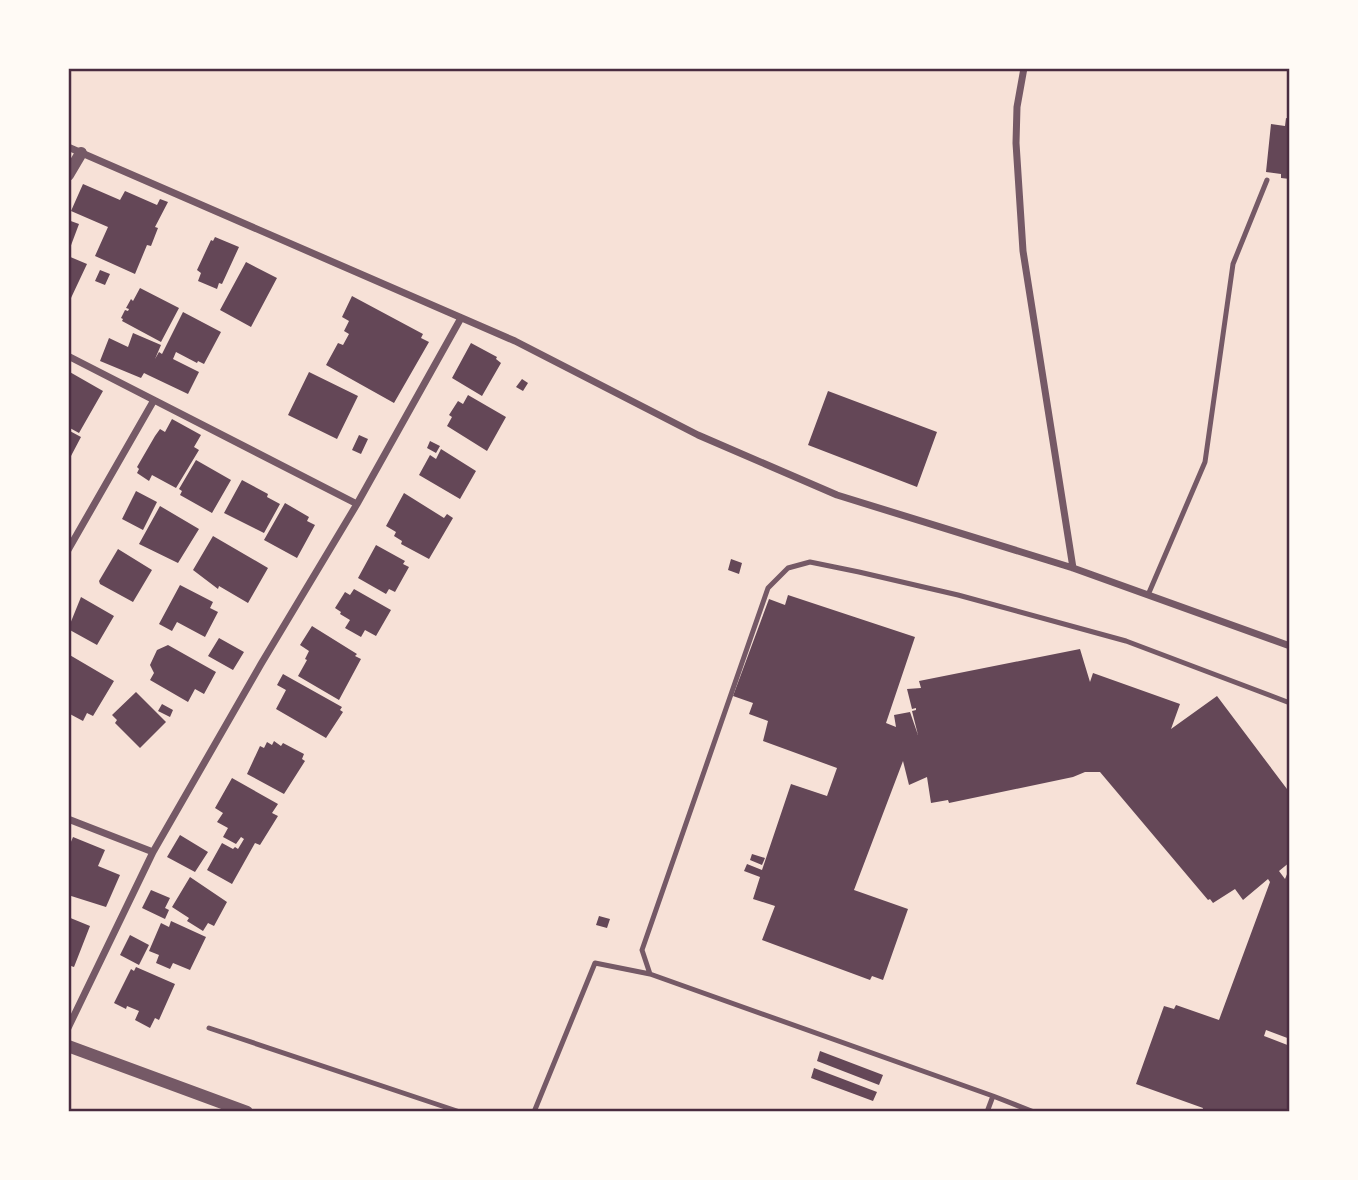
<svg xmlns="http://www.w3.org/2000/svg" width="1358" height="1180" font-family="Cabin,sans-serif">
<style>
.building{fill:#644757}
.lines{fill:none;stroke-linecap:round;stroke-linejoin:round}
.service{stroke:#755966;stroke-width:5}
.minor{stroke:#755966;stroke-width:7}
.tertiary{stroke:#755966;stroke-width:12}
.neatline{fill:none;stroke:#4a2c40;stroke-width:2.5}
</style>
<rect width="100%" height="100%" fill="#f7e1d7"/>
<path class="building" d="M1286 118 1290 119V179L1281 178V174L1266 172 1271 124 1285 126Z
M83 184 120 200 125 191 157 205 160 199 168 202 155 227 158 228 151 246 147 245 135 274 95 256 108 227 71 211Z
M68 220 79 224 70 248 68 247Z
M215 237 239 247 222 284 219 283 217 289 198 281 201 273 197 270 211 240 213 241Z
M68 256 87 264 71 298 68 297Z
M246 262 277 278 251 327 220 310Z
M100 270 110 274 105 285 95 281Z
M140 288 179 308 161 342 122 321 123 319 121 318 125 310 128 311 129 309 126 308 131 299 133 301Z
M352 296 423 334 421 338 429 342 394 403 326 365 338 343 343 345 349 334 344 331 349 321 342 317Z
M183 312 221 332 204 364 198 361 197 363 176 352 173 359 199 372 188 394 148 375 144 373 141 378 100 361 109 338 128 347 133 333 161 345 155 359 159 352 162 354Z
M471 343 497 357 496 359 501 363 482 396 452 378Z
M68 371 103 391 79 433 68 427Z
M309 372 358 396 337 439 288 415Z
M522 379 528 383 523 391 516 387Z
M828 391 937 432 917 487 808 445Z
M468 395 506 417 487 451 447 426 452 417 449 415 458 401 463 404Z
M172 419 201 435 194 447 199 450 176 488 152 475 149 481 137 473 139 469 137 467 155 436 160 429 165 432Z
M68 430 81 437 71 456 68 455Z
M359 435 368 439 361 454 352 450Z
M430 441 440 446 436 453 427 448Z
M441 449 476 471 460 499 419 475 430 455 436 459Z
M196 460 231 480 212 513 180 495 182 491 179 489Z
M242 480 268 494 267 497 280 504 264 533 224 513Z
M136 491 157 502 143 530 122 519Z
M404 493 444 518 447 514 453 518 429 559 401 544 402 541 394 536 396 532 386 526Z
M285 503 309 517 307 521 315 525 297 558 264 540Z
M160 506 199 529 178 563 139 544Z
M213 536 268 568 248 603 219 586 218 589 193 570Z
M376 545 405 561 403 564 409 567 395 592 389 589 386 594 358 578Z
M118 549 152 570 133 602 100 584 99 581Z
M731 559 742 563 739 574 728 570Z
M180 585 213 602 210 608 218 612 205 637 177 622 172 631 159 624Z
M354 589 391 610 376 636 365 630 361 637 345 628 350 620 340 614 341 612 335 608 345 592 350 595Z
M788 595 915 637 886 723 896 727 894 715 910 712 918 735 912 711 916 710V708L912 709 907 689 921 688 919 681 1080 649 1090 682 1093 673 1180 704 1171 729 1217 696 1290 793V862L1279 871 1285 879 1290 867V1039L1266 1030 1264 1036 1290 1046V1112H1202L1203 1108 1136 1084 1164 1006 1174 1009 1176 1005 1219 1020 1270 882 1268 879 1243 900 1235 889 1213 903 1210 899 1208 900 1100 772H1085L1073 777 949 803 948 800 931 803 927 777 909 785 903 761 854 890 908 909 883 980 872 976 870 980 762 940 775 906 753 899 760 877 744 871 747 864 762 870 791 784 827 796 837 768 763 741 768 721 749 714 753 703 733 696 769 599 785 605Z
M81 597 114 616 97 645 68 629Z
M312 626 357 654 355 656 361 659 339 700 298 676 307 660 305 659 309 651 300 645Z
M219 638 244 652 233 670 208 656Z
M168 645 216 672 204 694 195 689 188 702 150 680 154 673 150 665 157 650Z
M68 654 114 681 93 716 87 713 83 721 68 713Z
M283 674 342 707 340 710 343 712 326 738 276 709 286 690 277 685Z
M136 692 166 722 140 748 115 723 117 720 112 715Z
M162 704 173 710 170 717 158 711Z
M274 741 281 746 283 743 304 754 302 759 305 761 284 794 247 774 260 746 264 748 267 742 272 745Z
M232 778 278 804 272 813 278 816 260 845 255 843 232 884 207 870 222 843 233 849 235 847 238 849 244 839 241 837 236 844 223 837 228 828 217 822 223 813 215 808Z
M180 835 208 852 195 872 167 857Z
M73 837 105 850 98 866 120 875 106 907 68 895V849Z
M752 854 765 858 762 865 750 860Z
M190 877 227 902 214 926 208 923 203 931 187 921 189 918 172 907Z
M151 890 170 898 165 908 169 910 165 919 142 908Z
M599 916 610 919 607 928 596 925Z
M68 917 90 926 74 967 68 965Z
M171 921 206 937 190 970 173 963 170 969 156 963 159 955 149 951 161 923 169 927Z
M130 935 149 945 139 965 120 955Z
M136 967 175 984 159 1020 155 1018 150 1028 135 1020 139 1011 127 1006 126 1009 114 1003 131 969 134 971Z
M820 1051 883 1075 879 1085 817 1061Z
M814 1068 877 1092 873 1101 811 1078Z"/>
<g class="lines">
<path class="service" d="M1148 595 1205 462 1233 264 1267 180
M209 1028 460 1112
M993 1096 1034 1112
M534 1112 595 963 650 974
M987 1112 993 1096 650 974 642 950 768 588 788 568 810 562 859 572 958 595 1126 641 1290 703"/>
<path class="minor" d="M1024 68 1017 107 1016 143 1023 251 1073 568
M68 147 515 341 698 435 837 495 1073 568 1290 646
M68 356 357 504
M68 550 154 400
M68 819 153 852
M68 1028 153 852 261 664 357 504 461 318"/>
<path class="tertiary" d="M68 175 81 153
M68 1046 247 1112"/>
</g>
<rect width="1358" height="1180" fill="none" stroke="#fffaf5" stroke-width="140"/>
<rect x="70" y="70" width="1218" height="1040" class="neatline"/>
</svg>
